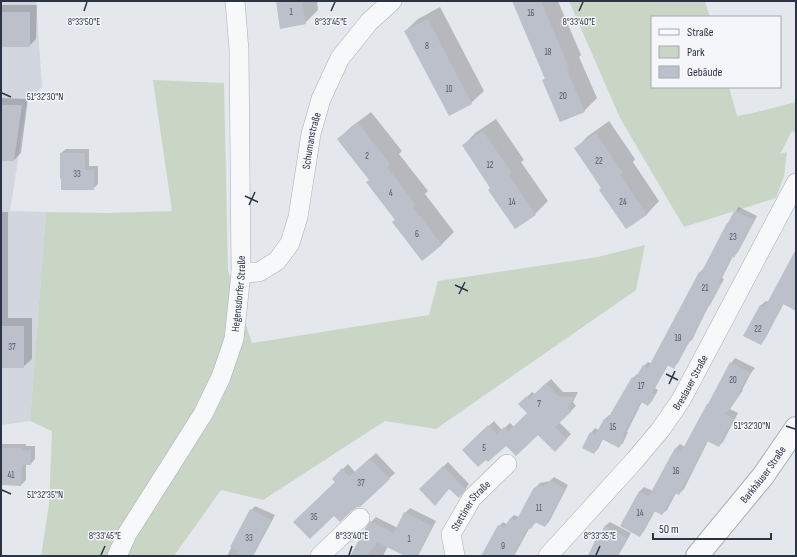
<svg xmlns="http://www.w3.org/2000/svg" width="797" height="557" font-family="'Sofia Sans Condensed',sans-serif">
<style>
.built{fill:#d2d6de}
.green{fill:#c9d6c5}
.shadow{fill:#0003}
.building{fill:#bbc0ca}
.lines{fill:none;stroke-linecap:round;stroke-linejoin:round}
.minor-casing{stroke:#a9aeb7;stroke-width:20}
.tertiary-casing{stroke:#a9aeb7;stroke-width:24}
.minor{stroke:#f7f8fa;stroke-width:19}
.tertiary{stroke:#f7f8fa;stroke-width:22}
.ticks{fill:none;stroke:#2b3445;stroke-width:1.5}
.labels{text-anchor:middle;stroke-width:3;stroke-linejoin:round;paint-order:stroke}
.number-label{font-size:9px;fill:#4f5766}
.street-label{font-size:11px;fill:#2b3445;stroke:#f4f6f9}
.ticks-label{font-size:10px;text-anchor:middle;fill:#2b3445;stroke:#f4f6f9;stroke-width:3;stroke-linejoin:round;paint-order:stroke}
</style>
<rect width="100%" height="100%" fill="#e4e7ec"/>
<path class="built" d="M1 1H36L42 87 27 101 10 211 46 212 30 421 1 425Z"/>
<path class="green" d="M569 1H705L710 17H652V87H729L737 116 753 113 796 102V133L792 131 780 154 787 152 784 176 776 198 684 227 620 118Z
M153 80 224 83 228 271 252 343 429 315 438 281 598 257 645 245 636 290 436 429 385 421 263 500 221 490 174 556H41L49 505 52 431 30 421 46 212 106 213 172 211Z"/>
<path class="shadow" d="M277 1H317L318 10 305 23Z
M513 1H558L581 55 579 57 597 98 584 111 543 80 546 78Z
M1 5H37L36 39 29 46H1Z
M440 7 484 91 471 103 405 31 418 19Z
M1 98 28 99 21 153 14 160H1Z
M371 112 402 151 399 154 428 191 425 194 454 232 442 244 422 259 370 180 338 139 351 127Z
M496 119 524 160 521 162 548 201 535 214 515 228 491 188 463 146 475 133Z
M609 121 635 159 633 162 659 201 647 214 626 228 602 187 576 148 588 136Z
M66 149H89V166H98V184L93 189 61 153Z
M739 207 757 216 738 252 734 256H733L722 278 724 279 710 305 708 307 692 340 689 342 678 363 673 367 668 365 655 388 658 390 652 401 648 405 642 402 627 432H628L623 443 619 447 603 439 598 449 594 453 583 447 591 433 595 428 599 430 605 419 609 415 611 416 633 378 637 374 639 375 644 366 648 362 652 364 700 272 704 268 728 223 730 220 735 212Z
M1 212H8V318H32V359L23 367H1Z
M796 252V295L784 303 765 339 761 344 745 335 761 305 766 301 769 302Z
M735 358 755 368 751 373 742 390H743L730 409 738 413 723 442 719 446 708 441 684 489 679 494 676 493 667 510 662 514 655 511 644 531 640 536 621 526 640 491 644 487 653 491 675 449 680 444 685 447 711 401 731 363Z
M551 379 563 392H578L573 402 576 406 559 422 571 434 555 451 538 434 506 445 463 450 494 421 502 430 510 423 514 427 528 413 520 404 532 392 535 394Z
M2 444H26V446H35V459L31 464H26V480L21 485 1 484Z
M376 453 395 473 359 506 333 479 348 464 355 472Z
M448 462 469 484 463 493 459 497 449 488 421 489Z
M554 477 568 485 549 522 545 526 537 521 531 528 530 527 514 556H488L499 526 503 522 507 524 510 519 514 515 519 517 535 488 540 483 550 481Z
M255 506 275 515 253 556H227L251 510Z
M410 508 436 521 419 554 417 556H408L388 546 383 556H351L371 522 376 517 398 528 405 513Z
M610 522 631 533 618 556H588L595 541 599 537 605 526Z"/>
<path class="building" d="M276 1H302L306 24 280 29Z
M512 1H541L569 68 567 70 585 112 560 122 542 80 545 79Z
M1 12H30V47H1Z
M428 19 472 104 449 116 404 31Z
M1 105H22L14 161H1Z
M358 123 390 164 387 167 416 205 413 207 442 245 422 261 392 222 395 220 366 182 369 180 337 139Z
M483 131 512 173 509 175 536 215 515 229 488 190 490 188 462 145Z
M596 133 623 173 620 175 647 215 626 229 599 190 601 188 574 148Z
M60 153H85V170H94V190H61V179L60 178Z
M734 211 754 220 734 258 732 256 719 282 721 284 706 311V310L688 345H687L674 369 667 365 652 393 655 395 648 406 641 402 623 436H625L619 448 602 439 594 454 582 448 590 432 595 435 604 419 607 420 632 377 635 379 643 365 648 368 699 272 701 273 727 223H728Z
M796 249V311L783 304 761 345 743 336 760 305 765 307Z
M1 326H24V368H1Z
M730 362 751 373 746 379 738 395H739L726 414 734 418 719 447 707 441 679 495 675 493 662 515 654 511 640 537 620 526 639 491 649 496 675 448 681 452 707 404H708Z
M546 383 558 396 574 397 568 408 572 411 555 427 567 439 555 452 538 435 516 456 506 446 488 462 486 460 478 467 462 450 488 425 497 434 504 427 508 432 527 413 518 404 527 396 529 399Z
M1 448H22L21 450H31V465H22L21 486 1 485Z
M370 458 390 479 360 507H357L353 510 340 522 334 516 310 539 293 522 335 482 332 479 342 468 349 477Z
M443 466 465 489 459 498 449 489 435 506 419 489Z
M550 480 565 489 545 527 535 522 531 529 528 528 513 556H481L498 525 504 528 510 518 516 521 533 489 537 486 547 485Z
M250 509 271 520 252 556H236L238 551 230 547Z
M404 512 432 526 417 556H405L377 542 374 548 373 547 368 556H350L365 529 370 521 394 533Z
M605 526 627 538 617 556H588L595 541H596Z"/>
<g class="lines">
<g class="minor-casing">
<g id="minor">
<path id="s1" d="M241 273 259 272 277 261 290 243 298 217 311 134 321 99 340 58 369 22 392 1"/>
<path id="s2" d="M117 556 127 534 203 414 221 377 234 339 241 273 239 50 235 1"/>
<path d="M320 556 360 518"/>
<path id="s3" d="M455 556 451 534 472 498 507 464"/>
<path id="s4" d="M548 556 635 460 661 429 681 400 796 183"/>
</g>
</g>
<g class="tertiary-casing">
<g id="tertiary">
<path id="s5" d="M697 556 763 476 796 428"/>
</g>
</g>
<use href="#minor" class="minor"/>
<use href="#tertiary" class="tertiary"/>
</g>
<path class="ticks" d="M84 11 87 2M331 11 335 2M579 11 583 2M2 93 11 97M245 196 258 202M249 205 255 192M455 285 468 291M459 294 465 282M666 374 678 380M669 384 675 371M786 426 795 429M2 490 11 494M101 555 105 546M349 555 352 546M596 555 600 546"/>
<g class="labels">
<g class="number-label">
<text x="291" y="15">1</text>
<text x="531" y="16">16</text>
<text x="427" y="49">8</text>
<text x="548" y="55">18</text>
<text x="449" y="92">10</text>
<text x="563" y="99">20</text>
<text x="367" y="159">2</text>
<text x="599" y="164">22</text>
<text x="490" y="168">12</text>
<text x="77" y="177">33</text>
<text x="391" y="196">4</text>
<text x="512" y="205">14</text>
<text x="623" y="205">24</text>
<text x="417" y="237">6</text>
<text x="733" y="240">23</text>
<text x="705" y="291">21</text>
<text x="758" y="332">22</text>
<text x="678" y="341">19</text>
<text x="12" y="350">37</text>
<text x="733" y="383">20</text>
<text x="641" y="389">17</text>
<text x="539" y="407">7</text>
<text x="613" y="430">15</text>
<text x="484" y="451">5</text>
<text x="676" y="474">16</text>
<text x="11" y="478">41</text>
<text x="361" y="486">37</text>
<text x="539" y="511">11</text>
<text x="640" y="516">14</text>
<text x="314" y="520">35</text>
<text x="249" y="541">33</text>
<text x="409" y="542">1</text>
<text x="503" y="549">9</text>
</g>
<g class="street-label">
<text dy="4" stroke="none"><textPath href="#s1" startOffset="166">Schumanstraße</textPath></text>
<text dy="4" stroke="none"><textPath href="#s2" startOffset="293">Hegensdorfer Straße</textPath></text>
<text dy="4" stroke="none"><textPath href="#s4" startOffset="225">Breslauer Straße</textPath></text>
<text dy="4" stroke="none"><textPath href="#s5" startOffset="105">Barkhäuser Straße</textPath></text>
<text dy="4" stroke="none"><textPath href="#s3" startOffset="57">Stettiner Straße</textPath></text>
</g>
</g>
<g class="ticks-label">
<text x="84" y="25">8°33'50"E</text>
<text x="579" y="25">8°33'40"E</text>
<text x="331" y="25">8°33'45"E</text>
<text x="45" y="100">51°32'30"N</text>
<text x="752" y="429">51°32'30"N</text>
<text x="45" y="498">51°32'35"N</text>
<text x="105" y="539">8°33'45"E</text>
<text x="352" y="539">8°33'40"E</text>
<text x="600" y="539">8°33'35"E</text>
</g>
<rect width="797" height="557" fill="none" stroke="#2b3445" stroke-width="4"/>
<rect x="651" y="16" width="130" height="72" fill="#f4f6f9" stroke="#a4a8b1"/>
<rect x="659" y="29" width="20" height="6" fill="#f7f8fa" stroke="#a4a8b1"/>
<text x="687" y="36" font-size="12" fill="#2b3445">Straße</text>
<rect x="659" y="46" width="20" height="12" fill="#c9d6c5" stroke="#a4a8b1"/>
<text x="687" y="56" font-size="12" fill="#2b3445">Park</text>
<rect x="659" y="66" width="20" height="12" fill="#bbc0ca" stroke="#a4a8b1"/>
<text x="687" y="76" font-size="12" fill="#2b3445">Gebäude</text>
<path d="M653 533v6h118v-6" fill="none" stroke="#2b3445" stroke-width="2"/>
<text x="659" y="533" font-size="12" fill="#2b3445" stroke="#f4f6f9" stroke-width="3" paint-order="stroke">50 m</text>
</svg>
